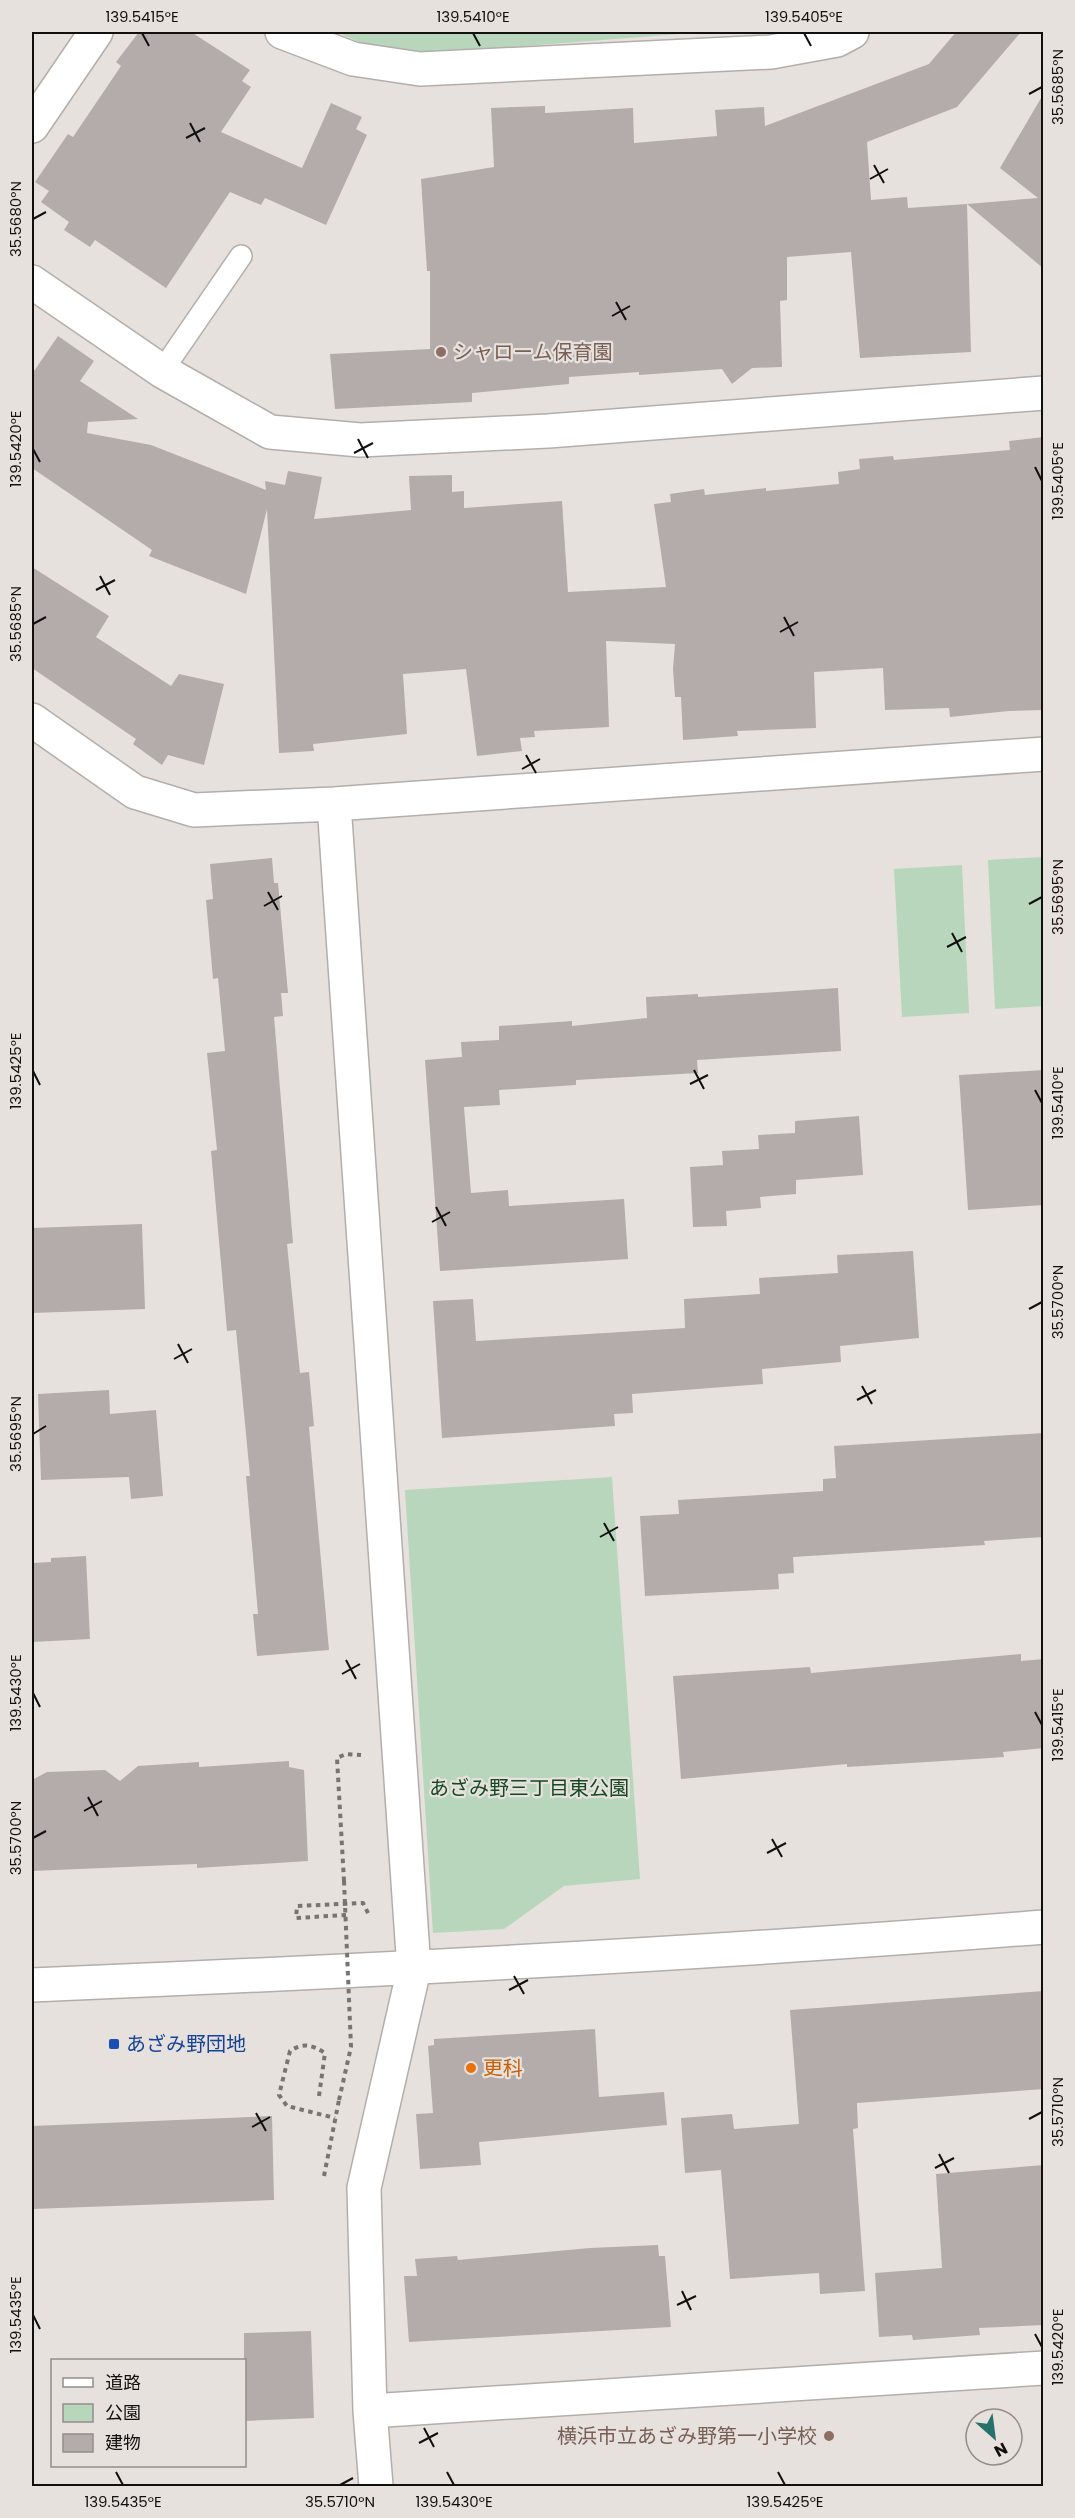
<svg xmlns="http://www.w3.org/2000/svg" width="1075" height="2518" font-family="Poppins,'Noto Sans JP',sans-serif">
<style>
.green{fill:#b7d6bb}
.building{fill:#b3acab}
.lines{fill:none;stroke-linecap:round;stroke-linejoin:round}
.service-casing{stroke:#b4aeab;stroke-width:24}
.minor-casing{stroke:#b4aeab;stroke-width:36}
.tertiary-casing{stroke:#b4aeab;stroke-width:36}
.path{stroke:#787471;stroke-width:4;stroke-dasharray:4.5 4.5;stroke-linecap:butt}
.service{stroke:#fff;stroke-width:21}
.minor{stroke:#fff;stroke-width:33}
.tertiary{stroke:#fff;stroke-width:33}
.path-bridge{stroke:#787471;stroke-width:4;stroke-dasharray:4.5 4.5;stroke-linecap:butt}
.ticks{fill:none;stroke:#12100f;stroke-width:2}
.education-dot{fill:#8d6e63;stroke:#e7e1dd;stroke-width:2}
.transit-dot{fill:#1a4fb4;stroke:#e7e1dd;stroke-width:2}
.food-dot{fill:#e8710a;stroke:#e7e1dd;stroke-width:2}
.labels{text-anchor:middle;stroke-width:4.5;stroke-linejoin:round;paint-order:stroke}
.education-label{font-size:20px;fill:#785e54;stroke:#e7e1dd;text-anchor:start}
.park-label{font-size:20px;fill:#134822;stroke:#e7e1dd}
.transit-label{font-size:20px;fill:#164399;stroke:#e7e1dd;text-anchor:start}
.food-label{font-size:20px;fill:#c56008;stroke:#e7e1dd;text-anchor:start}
.neatline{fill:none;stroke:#12100f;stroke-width:2}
.ticks-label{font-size:15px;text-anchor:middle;fill:#12100f}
</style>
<rect width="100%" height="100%" fill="#e7e1dd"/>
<path class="green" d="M337 32H706L433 53 372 48Z
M1043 857V1006L995 1009 988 860Z
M962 865 969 1013 902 1017 894 869Z
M612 1477 640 1879 564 1886 504 1929 433 1933 405 1490Z"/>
<path class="building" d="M139 32H191L250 70 242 81 251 87 221 132 302 168 331 103 362 117 356 129 367 135 326 225 265 198 261 205 230 192 166 288 95 240 90 247 64 230 69 222 41 202 49 191 35 182 68 134 73 137 121 66 116 62Z
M956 32H1021L957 107 867 142 871 200 907 197 908 208 967 204 971 352 860 358 851 252 787 257V300L780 301 782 367 752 368 732 384 722 369 639 375V372L569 377V384L472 393V402L335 409 330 354 430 349V271H427L421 179 494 167 491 108 545 106V113L633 108 634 143 717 136 715 110 764 107 765 126 929 64Z
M1044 93V269L967 204 1038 198 1000 168Z
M58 336 94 361 80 381 138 419 88 422 87 433 151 445 266 490 265 481 285 485 288 471 322 477 314 519 411 510 409 476 452 475V492L464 491V508L562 501 568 592 666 587 654 504 671 502 670 494 704 489 705 495 766 488V491L839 484 838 472 860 469 859 459 893 456 894 460 1010 450 1009 441 1044 437V710L1009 711 950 717 949 708 885 710 883 668 814 672 816 728 737 731 738 736 683 740 681 697H675L673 669 675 644 606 641 609 727 534 731 535 737 520 738 522 751 477 756 466 669 403 674 407 734 313 744 314 751 279 753 267 509 246 594 149 556 152 550 32 468V374Z
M32 567 109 616 96 637 171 686 179 674 224 684 204 765 168 755 162 765 133 744 136 739 32 668Z
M272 858 274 883H278L288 993H281L283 1016 274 1017 293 1243 287 1244 300 1373 309 1372 314 1426 309 1427 329 1650 257 1656 253 1614H258L246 1476H250L236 1330 227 1331 211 1151 217 1150 207 1053 225 1051 218 978 213 979 206 900 213 899 210 864Z
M838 988 841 1051 697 1060 698 1073 576 1080V1085L499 1090 500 1105 464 1107 471 1193 508 1190 509 1206 624 1199 628 1259 440 1271 425 1060 462 1057 461 1042 499 1040V1026L572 1021V1026L647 1018 646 997 698 994V997Z
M1044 1070V1205L968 1210 959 1075Z
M859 1116 863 1175 796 1180V1194L760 1197 761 1208 726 1211 727 1226 693 1227 690 1167 723 1165 722 1151 759 1149 758 1135 795 1133V1121Z
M142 1224 145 1309 32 1313V1228Z
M913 1251 919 1338 840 1346 841 1362 762 1369 763 1384 632 1394 633 1413 614 1414 615 1426 442 1438 433 1301 473 1299 476 1341 685 1328 684 1299 760 1294 759 1278 838 1273 837 1255Z
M109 1390 110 1414 156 1410 163 1496 131 1499 129 1477 41 1480 38 1394Z
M1044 1433V1537L984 1541 985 1545 793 1557 794 1573 778 1574 779 1589 645 1596 640 1516 679 1514 678 1500 823 1491V1479L836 1478 834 1446Z
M86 1556 90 1639 32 1642V1563L51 1562V1558Z
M1021 1654V1661L1044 1659V1748L1003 1752 1004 1757 975 1759 847 1767V1764L681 1779 673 1676 810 1667 811 1673Z
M289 1761V1767L304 1770 308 1861 197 1868V1864L32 1871V1780L47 1772 105 1770 120 1781 138 1766 199 1762V1767Z
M1044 1991V2089L857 2103 858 2128 853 2129 865 2291 820 2294 819 2273 730 2279 721 2170 685 2173 681 2118 732 2114 734 2129 799 2124 790 2010Z
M595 2029 599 2097 664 2092 667 2125 479 2142 481 2165 420 2169 416 2114 433 2113 428 2046 434 2045V2039Z
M272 2116 274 2200 32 2209V2126Z
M1044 2165V2325L979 2328 980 2335 913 2340 912 2335 879 2337 875 2273 942 2268 936 2174Z
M658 2245 659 2256H665L671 2327 409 2342 404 2276H417L415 2259 457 2256 458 2260 590 2248Z
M311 2331 314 2418 244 2421V2333Z"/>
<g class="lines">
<g class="service-casing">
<path id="service" d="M162 371 241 256"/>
</g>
<g class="minor-casing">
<path id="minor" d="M282 32 353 59 420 69 771 52 837 40 852 32
M32 126 96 32
M32 282 162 371 270 432 360 440 548 431 1044 393
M32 720 135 792 194 810 334 804 1044 754
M334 804 414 1969 364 2188 370 2411 376 2486
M370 2411 1044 2368"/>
</g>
<g class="tertiary-casing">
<path id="tertiary" d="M32 1985C369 1971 707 1954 1044 1927"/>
</g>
<path class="path" d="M344 1881 337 1758 346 1754 361 1755
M346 1915 296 1918 297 1906 363 1903 370 1917
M319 2096 325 2053C312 2045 304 2042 290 2051L279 2095 287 2106 335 2118
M324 2176 339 2100"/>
<use href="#service" class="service"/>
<use href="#minor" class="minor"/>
<use href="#tertiary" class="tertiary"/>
<path class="path-bridge" d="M339 2100 351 2047 344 1881"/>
</g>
<path class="ticks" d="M142 33 149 46M473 33 480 46M804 33 811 46M1029 94 1042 87M190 123 200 142M186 138 205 128M874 165 884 183M870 179 888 169M33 219 46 212M616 302 626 320M612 316 630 306M358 439 368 458M33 449 40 462M354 453 373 443M1035 467 1042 481M100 576 110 595M96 590 115 580M784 617 794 636M33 624 46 617M780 632 798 622M526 755 536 773M522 769 540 759M268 892 278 910M1029 904 1042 897M264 906 282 896M952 933 962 952M947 947 966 937M694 1070 704 1089M33 1071 40 1085M690 1084 708 1075M1035 1090 1042 1103M436 1207 446 1226M432 1222 450 1212M1029 1309 1042 1302M178 1344 188 1363M174 1359 192 1349M862 1386 872 1404M857 1400 876 1390M33 1434 46 1426M604 1523 614 1541M600 1537 618 1527M346 1660 356 1679M342 1674 360 1664M33 1693 40 1707M1035 1712 1042 1725M88 1797 98 1816M84 1811 102 1801M33 1838 46 1831M772 1839 782 1857M767 1853 786 1843M514 1976 524 1994M509 1990 528 1980M256 2113 266 2131M1029 2119 1042 2112M252 2127 270 2117M939 2154 949 2173M935 2168 954 2158M682 2291 691 2310M677 2305 696 2296M33 2315 40 2329M1035 2334 1042 2347M424 2428 434 2447M419 2443 438 2433M116 2472 123 2485M447 2472 454 2485M778 2472 785 2485M340 2485 353 2478"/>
<g class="education-dot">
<circle cx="441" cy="352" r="6"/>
<circle cx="829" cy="2436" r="6"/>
</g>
<rect class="transit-dot" x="108" y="2038" width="12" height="12" rx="3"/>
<circle class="food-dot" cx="471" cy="2068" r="6"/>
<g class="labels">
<g class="education-label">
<text x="453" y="359">シャローム保育園</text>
<text x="817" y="2443" text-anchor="end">横浜市立あざみ野第一小学校</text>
</g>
<g class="park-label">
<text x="529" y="1795">あざみ野三丁目東公園</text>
</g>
<g class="transit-label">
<text x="126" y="2051">あざみ野団地</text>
</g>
<g class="food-label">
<text x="483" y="2075">更科</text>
</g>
</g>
<rect width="1075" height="2518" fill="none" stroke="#e7e1dd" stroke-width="66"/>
<rect x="51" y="2359" width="195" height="108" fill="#e7e1dd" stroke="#928d8b" stroke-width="1.5"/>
<rect x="63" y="2378" width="30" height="9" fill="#ffffff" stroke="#928d8b" stroke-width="1.5"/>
<text x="105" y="2389" font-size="18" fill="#12100f">道路</text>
<rect x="63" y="2404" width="30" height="18" fill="#b7d6bb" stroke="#928d8b" stroke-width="1.5"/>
<text x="105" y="2419" font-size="18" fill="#12100f">公園</text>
<rect x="63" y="2434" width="30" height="18" fill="#b3acab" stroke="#928d8b" stroke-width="1.5"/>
<text x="105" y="2449" font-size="18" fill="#12100f">建物</text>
<g transform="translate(994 2437) rotate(152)"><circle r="28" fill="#e7e1dd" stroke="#928d8b" stroke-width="1.5"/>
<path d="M0-4.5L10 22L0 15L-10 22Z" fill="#27716d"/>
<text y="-9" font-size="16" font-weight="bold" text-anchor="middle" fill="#12100f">N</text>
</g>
<rect x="33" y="33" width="1009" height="2452" class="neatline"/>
<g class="ticks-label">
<text x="142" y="22">139.5415°E</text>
<text x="473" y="22">139.5410°E</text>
<text x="804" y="22">139.5405°E</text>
<text transform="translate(1058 87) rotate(-90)" y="5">35.5685°N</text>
<text transform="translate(16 219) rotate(-90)" y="5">35.5680°N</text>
<text transform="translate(16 449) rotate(-90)" y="5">139.5420°E</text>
<text transform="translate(1058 481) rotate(-90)" y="5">139.5405°E</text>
<text transform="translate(16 624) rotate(-90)" y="5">35.5685°N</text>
<text transform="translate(1058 897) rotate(-90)" y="5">35.5695°N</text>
<text transform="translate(16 1071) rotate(-90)" y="5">139.5425°E</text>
<text transform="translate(1058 1103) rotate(-90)" y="5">139.5410°E</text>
<text transform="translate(1058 1302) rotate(-90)" y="5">35.5700°N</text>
<text transform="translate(16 1434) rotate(-90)" y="5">35.5695°N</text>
<text transform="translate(16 1693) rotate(-90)" y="5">139.5430°E</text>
<text transform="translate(1058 1725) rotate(-90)" y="5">139.5415°E</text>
<text transform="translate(16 1838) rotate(-90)" y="5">35.5700°N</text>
<text transform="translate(1058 2112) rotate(-90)" y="5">35.5710°N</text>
<text transform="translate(16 2315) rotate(-90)" y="5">139.5435°E</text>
<text transform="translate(1058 2347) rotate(-90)" y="5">139.5420°E</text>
<text x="123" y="2507">139.5435°E</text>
<text x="340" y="2507">35.5710°N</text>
<text x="454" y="2507">139.5430°E</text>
<text x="785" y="2507">139.5425°E</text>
</g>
</svg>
